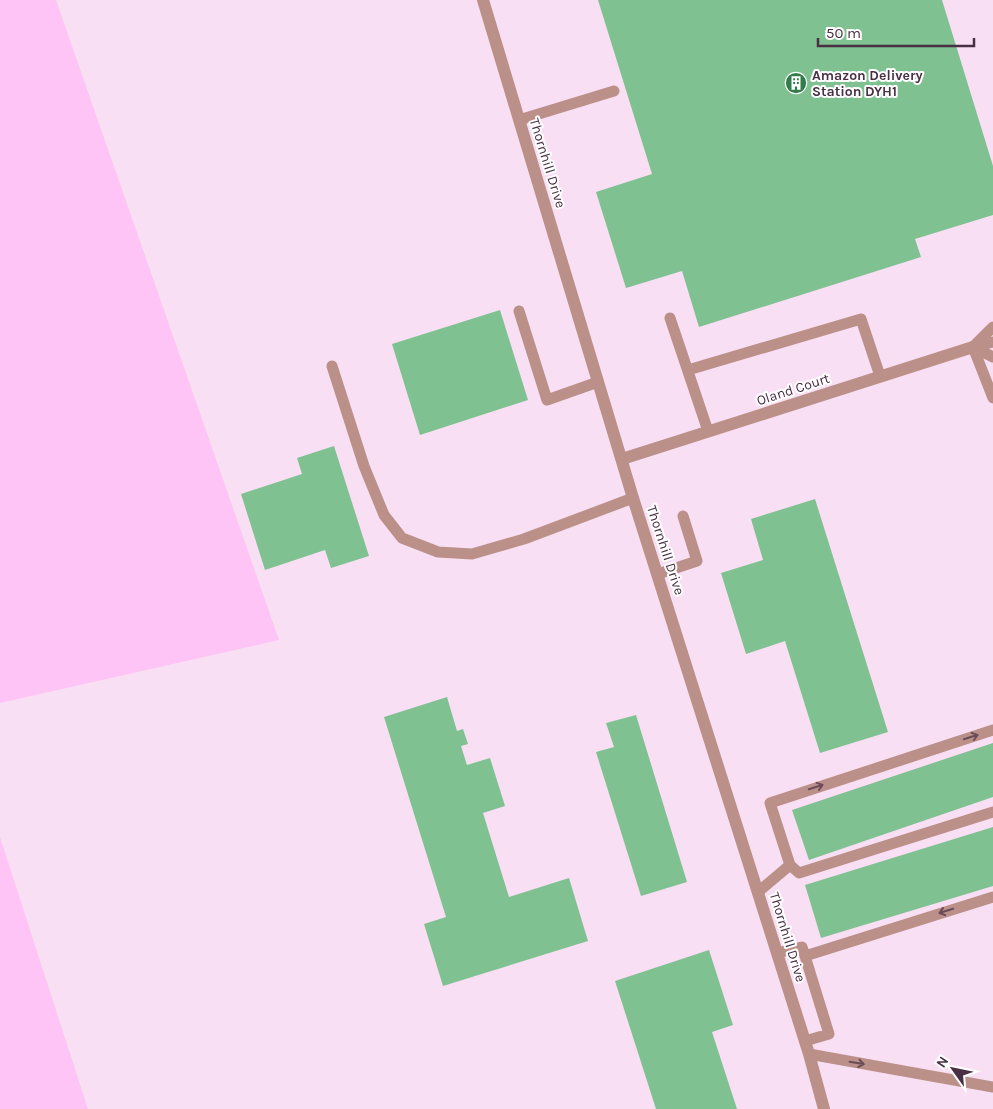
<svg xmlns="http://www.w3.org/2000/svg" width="993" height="1109" font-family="Karla,sans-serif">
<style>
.green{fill:#fec4f5}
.building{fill:#80c191}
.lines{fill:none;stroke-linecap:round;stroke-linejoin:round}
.service{stroke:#bb9088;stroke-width:11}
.minor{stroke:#bb9088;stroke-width:12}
.oneway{stroke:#6a4c58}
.labels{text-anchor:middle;stroke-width:4;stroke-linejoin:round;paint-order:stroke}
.poi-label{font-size:14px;font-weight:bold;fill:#482f44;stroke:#fff;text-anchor:start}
.street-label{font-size:14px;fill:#482f44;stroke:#fff}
</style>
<rect width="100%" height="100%" fill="#f8dff4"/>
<path class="green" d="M0 0H56L279 640 0 703Z
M0 837 88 1109H0Z"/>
<path class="building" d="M598 0H942L993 166V215L915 239 921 257 699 327 682 271 626 288 596 192 652 174Z
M500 310 528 400 420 435 392 344Z
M334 446 369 556 331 568 325 550 265 570 241 494 302 474 297 458Z
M815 499 888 732 820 753 785 641 746 654 721 573 763 560 751 519Z
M447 697 457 731 463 729 468 744 461 746 467 765 490 758 505 806 483 813 509 897 569 878 588 941 443 986 424 924 446 917 384 717Z
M636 715 687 882 641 896 596 752 614 747 606 723Z
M993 743V797L809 860 792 810Z
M993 827V886L821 938 805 885Z
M709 950 733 1025 712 1032 737 1109H656L615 981Z"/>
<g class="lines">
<path class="service" d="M519 120 614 91
M519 311 547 400 598 382
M670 318 708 431
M975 346 993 342
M973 347 993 398
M973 347 993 327
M973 347 993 357
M332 366 364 466 384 515 402 538 438 552 472 554 524 539 633 498
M688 370 861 319 880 376
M658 574 697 561 683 516
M790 865 799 873 993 812
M758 892 790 865 770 803 993 730
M777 953 802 947 805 956 829 1034 805 1041
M805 956 993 897
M809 1054 993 1087"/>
<path class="minor" d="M483 0 633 498 809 1054 824 1109
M622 459 973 347"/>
</g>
<defs><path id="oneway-shaft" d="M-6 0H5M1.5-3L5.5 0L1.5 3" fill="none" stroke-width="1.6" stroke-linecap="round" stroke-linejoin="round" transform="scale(1.25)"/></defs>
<g class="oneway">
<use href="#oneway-shaft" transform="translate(971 737) rotate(-18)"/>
<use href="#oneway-shaft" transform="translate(816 787) rotate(-18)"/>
<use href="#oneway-shaft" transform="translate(946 911) rotate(163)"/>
<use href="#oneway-shaft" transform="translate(857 1063) rotate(10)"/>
</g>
<defs>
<g id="building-disc" transform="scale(1.125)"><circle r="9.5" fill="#317c4a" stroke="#fff"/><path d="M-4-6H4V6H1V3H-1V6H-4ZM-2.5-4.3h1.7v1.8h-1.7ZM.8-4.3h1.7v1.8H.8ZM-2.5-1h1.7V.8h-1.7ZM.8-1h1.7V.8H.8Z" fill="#fff"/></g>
</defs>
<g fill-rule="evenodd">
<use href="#building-disc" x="796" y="83"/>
</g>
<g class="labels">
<g class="poi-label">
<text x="812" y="80">Amazon Delivery<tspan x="812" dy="16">Station DYH1</tspan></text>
</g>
<g class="street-label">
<text transform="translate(548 163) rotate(73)" y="5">Thornhill Drive</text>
<text transform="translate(793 389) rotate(-18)" y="5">Oland Court</text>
<text transform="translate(666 550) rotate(72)" y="5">Thornhill Drive</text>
<text transform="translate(788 937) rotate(73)" y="5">Thornhill Drive</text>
</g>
</g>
<g transform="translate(953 1069) rotate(303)" stroke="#ffffff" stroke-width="4" paint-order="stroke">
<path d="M0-4L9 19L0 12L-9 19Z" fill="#482f44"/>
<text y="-8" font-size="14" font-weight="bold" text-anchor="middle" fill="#482f44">N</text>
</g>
<path d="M818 38v8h156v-8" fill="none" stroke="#482f44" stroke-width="2.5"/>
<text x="826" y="38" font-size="15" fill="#482f44" stroke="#ffffff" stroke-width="4" paint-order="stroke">50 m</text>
</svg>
